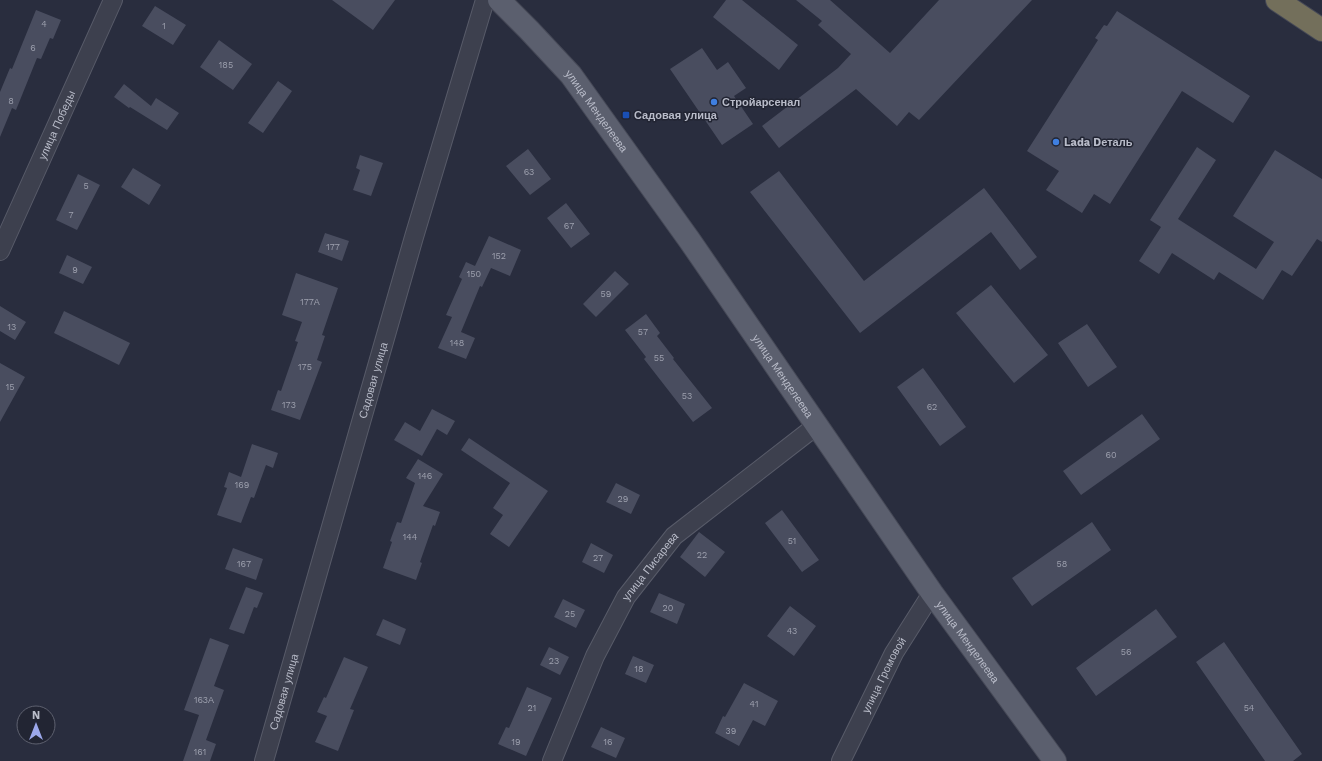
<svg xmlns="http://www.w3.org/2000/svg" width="1322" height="761" font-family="'Work Sans',sans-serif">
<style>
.building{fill:#494d5f}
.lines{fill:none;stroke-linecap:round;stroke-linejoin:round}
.minor-casing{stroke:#585b69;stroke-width:20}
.major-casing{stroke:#464957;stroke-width:24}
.highway-casing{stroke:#454856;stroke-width:24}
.minor{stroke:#3d404e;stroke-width:18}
.major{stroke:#5b5f6e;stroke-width:22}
.highway{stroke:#736f5b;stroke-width:22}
.shop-dot{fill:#3f7fe0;stroke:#222533;stroke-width:1.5}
.transit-dot{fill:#1a4fb4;stroke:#222533;stroke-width:1.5}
.labels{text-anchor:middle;stroke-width:3;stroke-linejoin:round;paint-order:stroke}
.number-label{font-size:9px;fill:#9da0ae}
.poi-label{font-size:11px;font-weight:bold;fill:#b9bcc9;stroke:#222533;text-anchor:start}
.street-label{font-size:11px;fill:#b9bcc9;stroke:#222533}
</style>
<rect width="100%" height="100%" fill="#292d3e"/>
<path class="building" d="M332 0H395L373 30Z
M726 0H742L798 45 779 70 713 17Z
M796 0H830L890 53 939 0H1032L919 120 909 112 897 126 856 89 779 148 762 126 838 68 851 54 818 25 822 21Z
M155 6 186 25 173 45 142 26Z
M36 10 61 20 53 39 50 38 41 59 37 58 16 110 12 108 0 137V92L10 68 12 69Z
M1117 11 1250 96 1233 123 1182 91 1110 204 1094 194 1082 213 1046 190 1059 171 1027 151 1098 40 1095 38 1104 25 1107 26Z
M219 40 252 64 233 90 200 67Z
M702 48 717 70 728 62 746 88 734 96 753 124 722 145 670 69Z
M278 81 292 91 263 133 248 123Z
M124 84 151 106 156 98 179 113 167 130 130 107 129 108 114 97Z
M1197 147 1216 160 1178 219 1256 269 1274 242 1233 216 1275 150 1322 179V242L1317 239 1292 276 1282 270 1263 300 1219 272 1214 280 1172 253 1159 274 1139 261 1161 227 1150 220Z
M528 149 551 179 530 195 506 166Z
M360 155 383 163 371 196 353 190 360 170 356 168Z
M133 168 161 185 149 205 121 187Z
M779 171 864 281 984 188 1037 257 1020 270 991 232 860 333 750 192Z
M78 174 100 185 77 230 56 220Z
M566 203 590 234 571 248 547 218Z
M325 233 349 241 342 261 318 252Z
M489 236 521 250 510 276 491 268 482 287 480 286 461 332 475 338 466 359 438 348 452 317 446 315 462 279 459 277 466 262 475 266Z
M67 255 92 267 83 284 59 273Z
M615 271 629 284 596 317 583 304Z
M296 273 338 288 322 335 325 336 317 360 322 362 300 420 271 410 278 390 281 391 298 342 295 341 302 322 282 315Z
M991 285 1048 355 1014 383 956 313Z
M0 306 26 322 15 340 0 331Z
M64 311 130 343 119 365 54 333Z
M646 314 660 333 657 336 674 358 673 359 712 408 693 422 644 359 646 357 625 330Z
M1087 324 1117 367 1088 387 1058 343Z
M0 363 25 377 0 422Z
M923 368 966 427 940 446 897 387Z
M432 409 455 421 447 435 437 429 422 456 394 440 405 422 420 431Z
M1142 414 1160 439 1081 495 1063 471Z
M469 438 548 491 509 547 490 534 503 515 493 508 510 483 461 450Z
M252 444 278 453 273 468 266 465 254 498 251 497 241 523 217 515 227 488 224 487 229 472 241 477Z
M418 459 443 474 423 506 440 512 435 526 433 525 420 562 422 563 416 580 383 568 392 542 390 541 397 522 401 523 415 483 406 478Z
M616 483 640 495 631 514 606 502Z
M782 510 819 560 802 572 765 523Z
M1092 522 1111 550 1032 606 1012 578Z
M699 532 725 552 705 577 680 557Z
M591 543 613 555 604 573 582 562Z
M233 548 263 559 256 580 225 569Z
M246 587 263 593 257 608 254 607 244 634 229 629Z
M659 593 685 604 677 624 650 612Z
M563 599 585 610 576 628 554 617Z
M790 606 816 626 794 656 767 636Z
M1156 609 1177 637 1096 696 1076 668Z
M383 619 406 629 400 645 376 635Z
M210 638 229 645 214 686 224 690 206 740 216 744 210 761H183L199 715 184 710Z
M1224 642 1302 754 1293 761H1265L1196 662Z
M549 647 569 657 560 675 540 665Z
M633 656 654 665 646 683 625 674Z
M344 657 368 667 350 709 354 710 338 751 315 742 327 716 317 712 324 697 326 698Z
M744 683 778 701 765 726 753 720 739 746 715 733 723 716 725 717Z
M527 687 552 698 526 756 498 744 506 727 509 728Z
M601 727 625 738 616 758 591 747Z"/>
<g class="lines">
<g class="minor-casing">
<g id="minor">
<path id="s1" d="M0 251 113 0"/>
<path id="s2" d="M264 761 414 237 485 0"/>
<path id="s3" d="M552 761 595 656 626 597 674 536 816 426"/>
<path id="s4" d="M841 761 894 653 932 593"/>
</g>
</g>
<g class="major-casing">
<g id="major">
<path id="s5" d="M499 0 529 30 571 75 690 241 932 593 1055 761"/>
</g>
</g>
<g class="highway-casing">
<path id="highway" d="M1277 0 1322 30"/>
</g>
<use href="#minor" class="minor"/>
<use href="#major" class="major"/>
<use href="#highway" class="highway"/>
</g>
<g class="shop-dot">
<circle cx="714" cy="102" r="4"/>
<circle cx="1056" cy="142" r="4"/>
</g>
<rect class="transit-dot" x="622" y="111" width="8" height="8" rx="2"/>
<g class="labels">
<g class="number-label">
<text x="44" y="27">4</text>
<text x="164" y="29">1</text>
<text x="33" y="51">6</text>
<text x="226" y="68">185</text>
<text x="11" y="104">8</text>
<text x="529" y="175">63</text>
<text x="86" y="189">5</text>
<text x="71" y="218">7</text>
<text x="569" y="229">67</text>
<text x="333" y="250">177</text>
<text x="499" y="259">152</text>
<text x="75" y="273">9</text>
<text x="474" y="277">150</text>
<text x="606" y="297">59</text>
<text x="310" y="305">177А</text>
<text x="12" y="330">13</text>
<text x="643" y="335">57</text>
<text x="457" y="346">148</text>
<text x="659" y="361">55</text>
<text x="305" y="370">175</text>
<text x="10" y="390">15</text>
<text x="687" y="399">53</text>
<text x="289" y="408">173</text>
<text x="932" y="410">62</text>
<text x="1111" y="458">60</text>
<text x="425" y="479">146</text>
<text x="242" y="488">169</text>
<text x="623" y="502">29</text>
<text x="410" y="540">144</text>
<text x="792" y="544">51</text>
<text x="702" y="558">22</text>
<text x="598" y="561">27</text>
<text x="244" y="567">167</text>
<text x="1062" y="567">58</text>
<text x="668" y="611">20</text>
<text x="570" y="617">25</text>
<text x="792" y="634">43</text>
<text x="1126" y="655">56</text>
<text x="554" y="664">23</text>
<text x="639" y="672">18</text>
<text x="204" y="703">163А</text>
<text x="754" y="707">41</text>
<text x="532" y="711">21</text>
<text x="1249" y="711">54</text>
<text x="731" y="734">39</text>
<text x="516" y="745">19</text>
<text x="608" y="745">16</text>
<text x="200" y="755">161</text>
</g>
<g class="poi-label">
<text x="722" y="106">Стройарсенал</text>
<text x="634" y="119">Садовая улица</text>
<text x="1064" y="146">Lada Dеталь</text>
</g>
<g class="street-label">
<text dy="4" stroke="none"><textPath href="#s5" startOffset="148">улица Менделеева</textPath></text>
<text dy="4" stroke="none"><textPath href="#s1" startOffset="138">улица Победы</textPath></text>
<text dy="4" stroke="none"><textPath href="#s5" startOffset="472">улица Менделеева</textPath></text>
<text dy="4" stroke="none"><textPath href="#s2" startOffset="396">Садовая улица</textPath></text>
<text dy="4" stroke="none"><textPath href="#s3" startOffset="219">улица Писарева</textPath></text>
<text dy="4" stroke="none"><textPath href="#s5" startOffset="796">улица Менделеева</textPath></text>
<text dy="4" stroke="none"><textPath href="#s4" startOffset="96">улица Громовой</textPath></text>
<text dy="4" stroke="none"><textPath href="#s2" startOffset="72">Садовая улица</textPath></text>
</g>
</g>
<g transform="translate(36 725)"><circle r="19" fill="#222533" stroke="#5e616f"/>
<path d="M0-3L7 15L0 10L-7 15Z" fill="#9ca8eb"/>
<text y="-6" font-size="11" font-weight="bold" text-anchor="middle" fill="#b9bcc9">N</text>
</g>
</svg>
